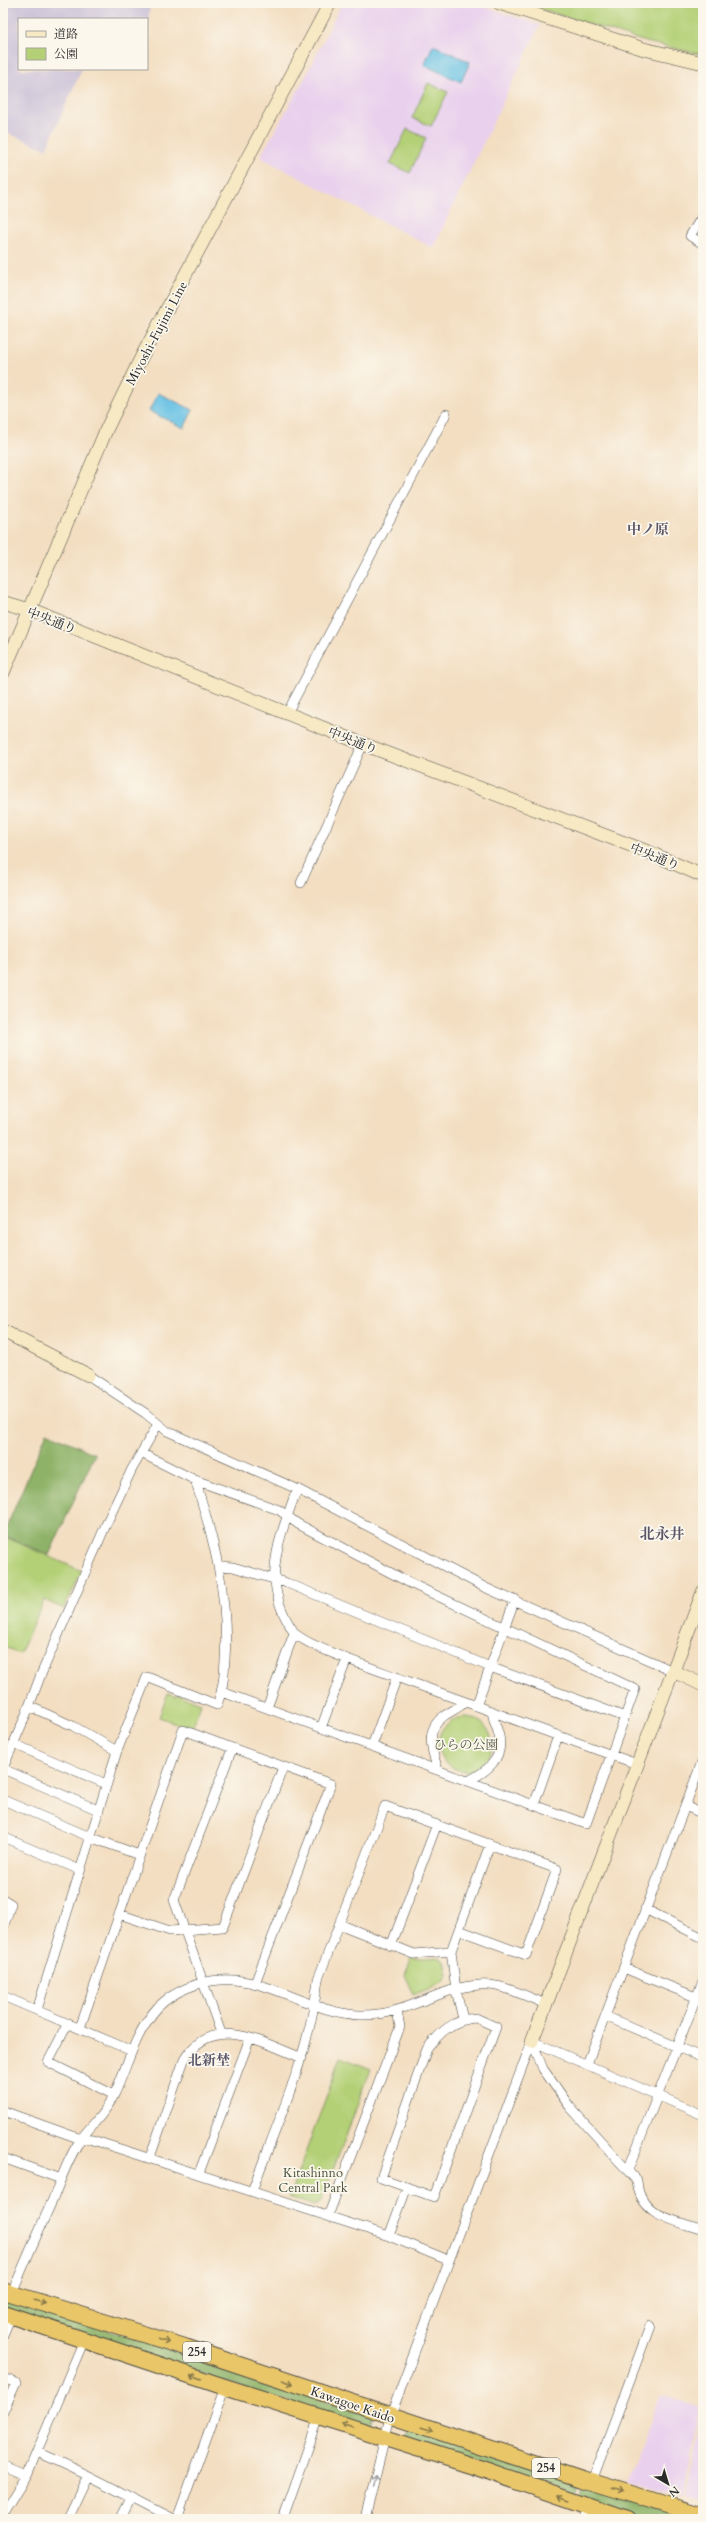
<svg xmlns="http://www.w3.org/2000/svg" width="706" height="2522" font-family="Cardo,'Noto Serif JP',serif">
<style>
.built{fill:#e9d1ed}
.industrial{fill:#c9bfd7}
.green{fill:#b3d076;stroke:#6f7e50}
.forest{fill:#8eb267;stroke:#5c6e49}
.water{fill:#66c1e4;stroke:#487688}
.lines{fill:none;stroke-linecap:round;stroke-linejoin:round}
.street-casing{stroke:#494642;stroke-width:10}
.secondary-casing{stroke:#494642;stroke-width:14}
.highway-casing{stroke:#494642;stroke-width:18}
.street{stroke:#fff;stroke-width:9}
.secondary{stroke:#f6e9c3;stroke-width:13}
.highway{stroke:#e9c769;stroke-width:16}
.oneway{stroke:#8a794a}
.oneway2{stroke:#a0a0a0}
.labels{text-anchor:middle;stroke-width:3.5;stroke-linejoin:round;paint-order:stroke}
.shield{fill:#fbf7ec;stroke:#696865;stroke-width:1}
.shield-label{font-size:12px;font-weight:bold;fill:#2b2b2b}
.street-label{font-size:13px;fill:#2b2b2b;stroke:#fbf7ec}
.park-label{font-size:13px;fill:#4d543e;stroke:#fbf7ec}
.neighbourhood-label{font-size:14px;font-weight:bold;fill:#5a5568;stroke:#fbf7ec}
.quarter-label{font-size:15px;font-weight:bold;fill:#5a5568;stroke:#fbf7ec}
</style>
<rect width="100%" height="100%" fill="#fbf7ec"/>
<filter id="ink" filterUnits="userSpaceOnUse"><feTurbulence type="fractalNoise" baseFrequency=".025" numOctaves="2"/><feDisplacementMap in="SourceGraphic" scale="8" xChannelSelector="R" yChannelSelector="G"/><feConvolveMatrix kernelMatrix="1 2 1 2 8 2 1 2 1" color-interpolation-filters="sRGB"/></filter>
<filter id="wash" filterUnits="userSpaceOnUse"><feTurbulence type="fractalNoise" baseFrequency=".012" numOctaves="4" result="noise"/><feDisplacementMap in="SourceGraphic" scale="16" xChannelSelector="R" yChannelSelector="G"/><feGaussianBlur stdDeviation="0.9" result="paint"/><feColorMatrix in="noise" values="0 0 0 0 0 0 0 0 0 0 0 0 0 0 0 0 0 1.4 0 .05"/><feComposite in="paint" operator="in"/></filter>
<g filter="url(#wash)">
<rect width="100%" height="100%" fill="#f3dec1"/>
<path class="built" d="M342 3H472L540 25 433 248 260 157 307 74Z
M661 2395 699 2407 684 2498 627 2482Z
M699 2427 703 2428V2504L686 2498Z"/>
<path class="industrial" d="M3 3H150L147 35V19H19V69H82L46 149 3 131Z"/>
<path class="green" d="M522 3H703V55L646 42Z
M428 83 448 92 431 126 412 118Z
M407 129 426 138 410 173 390 164Z
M5 1537 82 1571 64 1609 44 1600 20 1654 3 1646V1543Z
M168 1693 176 1696 177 1694 201 1703 192 1729 159 1717Z
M438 1744a27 27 0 1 1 54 0a27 27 0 1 1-54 0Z
M439 1957 445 1961 448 1975 444 1982 414 1995 405 1975 411 1959Z
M341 2057 371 2069 321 2202 314 2206 289 2197Z"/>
<path class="forest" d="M47 1432 95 1454 49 1555 3 1535Z
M3 2295 373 2416 369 2429 3 2309Z
M410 2429 578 2483 573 2496 407 2438Z
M583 2484 698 2519H643L578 2498Z"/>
<path class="water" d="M433 45 470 62 461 82 424 65Z
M158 393 193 410 184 428 149 411Z"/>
</g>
<g filter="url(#ink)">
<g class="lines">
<g class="street-casing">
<path id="street" d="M703 215 690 236 703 244
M287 713 446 414
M301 883 363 744
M88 1375 145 1413 167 1431 297 1489 486 1588 673 1671
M141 1453 195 1480 279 1510 298 1524 412 1584 635 1689 586 1824 222 1692
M297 1489C279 1540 259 1582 294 1632 303 1646 387 1673 407 1681 484 1708 560 1737 637 1764
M218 1566 233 1567 287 1583 490 1667 625 1717
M29 1706 73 1726 117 1751
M476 1706 515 1599
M267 1708 294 1633
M321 1728 347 1659
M14 1744 106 1784
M372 1746 397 1677
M3 1768 25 1717 40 1677 108 1520 132 1469 158 1424
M3 1769 98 1810
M438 1770C432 1751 424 1730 444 1716 451 1711 459 1708 465 1702
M468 1781C486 1772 504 1759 499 1736 497 1727 493 1720 492 1711
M3 1800 90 1837 139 1855
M534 1805 558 1736
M685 1806 703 1814
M3 1837 80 1870
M3 1899 11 1904 3 1928
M645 1909 703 1938
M119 1914 170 1931 223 1927 283 1767
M339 1924 414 1954 451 1951
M391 1946 437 1824
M624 1968 703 2000
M3 1996 132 2051
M37 2010 117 1751 147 1677 217 1705C223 1690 224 1676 225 1660 229 1598 214 1539 195 1480
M605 2016 703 2058
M476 2018 496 2027 434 2197 381 2178 427 2049C440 2032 454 2019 476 2018Z
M463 2019 456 1990 451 1951 490 1844
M68 2023 48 2062 114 2095
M80 2028 183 1730 331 1784 255 1983
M221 2033 174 1900 232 1749
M532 2041 543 2069 570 2107 637 2181C640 2217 675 2220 703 2230
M532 2041 703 2115
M587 2064 703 1759
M3 2111 81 2139
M83 2137 389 2236 448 2260
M150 2157 184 2060C212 2012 263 2043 302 2058
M3 2158 61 2179
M628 2170 703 1981
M199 2173 250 2038
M252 2191C278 2121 310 2053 318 1979L385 1806 557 1869 526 1955 459 1930
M328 2216 400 2027 397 2011
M389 2236 407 2187
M12 2293C25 2262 39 2230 53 2199 61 2179 69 2156 81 2139 92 2124 106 2113 114 2095 128 2065 135 2032 158 2007 174 1991 199 1981 221 1980 269 1977 311 2013 359 2015 405 2017 436 1988 479 1985 502 1983 525 1996 546 2004
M3 2335 11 2316
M3 2378 16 2383 3 2412
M37 2452C84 2471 128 2497 173 2519
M3 2465 27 2475
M592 2482 650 2326
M3 2514 27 2475 84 2340
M67 2519 87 2477
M121 2519 131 2499
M177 2519 225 2387
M283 2519 319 2417
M365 2519 390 2417 532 2041
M583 2519 589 2506"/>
</g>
<g class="secondary-casing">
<path id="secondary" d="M499 3 644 49 703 63
M3 602 30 610 363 744 646 851 703 876
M3 673 107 428 141 358 330 3
M3 1331 88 1375
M673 1671 703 1685
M532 2041 703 1592"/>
</g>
<g class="highway-casing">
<path id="highway" d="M3 2291 185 2347 582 2479 703 2516
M3 2313 225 2387 479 2468 627 2519"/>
</g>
<use href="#street" class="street"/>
<use href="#secondary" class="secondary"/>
<use href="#highway" class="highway"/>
</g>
<defs><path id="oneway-shaft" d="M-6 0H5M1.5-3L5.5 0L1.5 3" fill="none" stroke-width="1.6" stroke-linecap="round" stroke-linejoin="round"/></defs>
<g class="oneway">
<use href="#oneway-shaft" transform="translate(40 2302) rotate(17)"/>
<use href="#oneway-shaft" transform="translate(164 2341) rotate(17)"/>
<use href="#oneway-shaft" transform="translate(196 2377) rotate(-161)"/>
<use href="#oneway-shaft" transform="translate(288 2382) rotate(19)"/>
<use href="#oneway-shaft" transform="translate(347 2425) rotate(-162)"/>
<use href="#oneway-shaft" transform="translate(427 2429) rotate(18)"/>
<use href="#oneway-shaft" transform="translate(618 2490) rotate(17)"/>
<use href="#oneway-shaft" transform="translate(564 2498) rotate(-160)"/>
</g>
<use class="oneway2" href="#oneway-shaft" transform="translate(374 2481) rotate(-77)"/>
</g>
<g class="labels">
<g class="shield">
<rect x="183" y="2342" width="28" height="20" rx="3"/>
<rect x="532" y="2458" width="28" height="20" rx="3"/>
</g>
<g class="shield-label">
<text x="197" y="2356">254</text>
<text x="546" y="2472">254</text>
</g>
<g class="street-label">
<text transform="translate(156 333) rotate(-62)" y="5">Miyoshi-Fujimi Line</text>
<text transform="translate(52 620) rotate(21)" y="5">中央通り</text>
<text transform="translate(353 740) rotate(22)" y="5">中央通り</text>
<text transform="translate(655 856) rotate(22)" y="5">中央通り</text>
<text transform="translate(353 2404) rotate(19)" y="5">Kawagoe Kaido</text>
</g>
<g class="park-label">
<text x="466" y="1749">ひらの公園</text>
<text x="313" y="2177">Kitashinno<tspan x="313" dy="15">Central Park</tspan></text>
</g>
<g class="neighbourhood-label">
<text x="648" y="534">中ノ原</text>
<text x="209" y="2065">北新埜</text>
</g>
<g class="quarter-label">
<text x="662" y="1539">北永井</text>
</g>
</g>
<rect width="706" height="2522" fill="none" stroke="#fbf7ec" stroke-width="16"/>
<rect x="18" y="18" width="130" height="52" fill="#fbf7ec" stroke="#a8a59f"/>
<rect x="26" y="31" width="20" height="6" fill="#f6e9c3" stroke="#a8a59f"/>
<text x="54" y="38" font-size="12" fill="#2b2b2b">道路</text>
<rect x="26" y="48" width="20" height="12" fill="#b3d076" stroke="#a8a59f"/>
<text x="54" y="58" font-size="12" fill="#2b2b2b">公園</text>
<g transform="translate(668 2484) rotate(142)" stroke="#fbf7ec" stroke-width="3" paint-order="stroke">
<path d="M0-3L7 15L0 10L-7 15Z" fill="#2b2b2b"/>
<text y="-6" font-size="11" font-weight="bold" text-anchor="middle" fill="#2b2b2b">N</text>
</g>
</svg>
